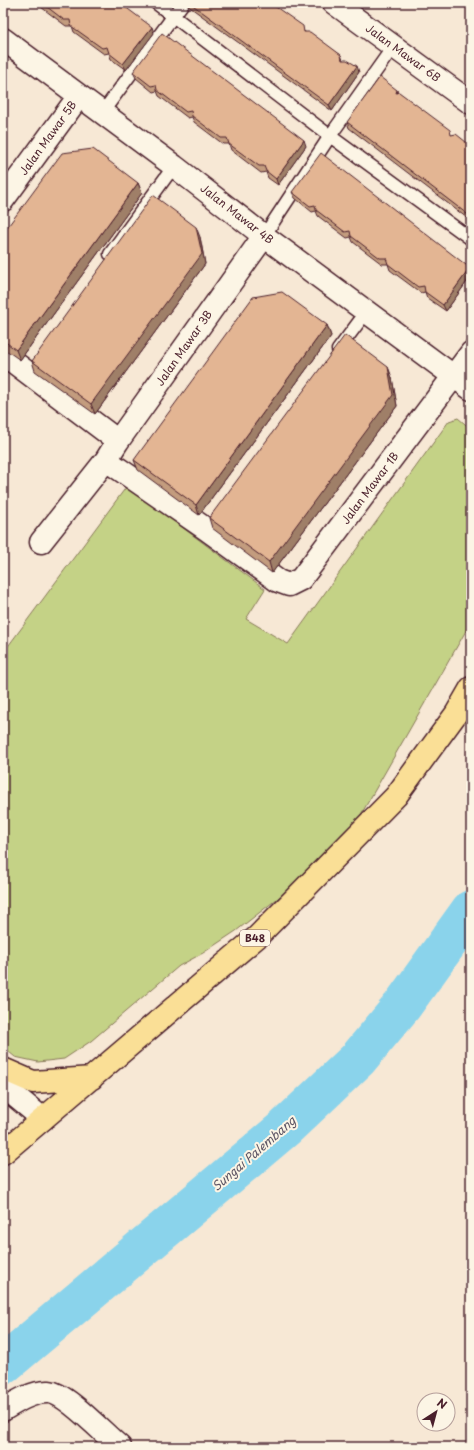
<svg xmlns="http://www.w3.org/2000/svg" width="474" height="1450" font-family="'Playpen Sans',sans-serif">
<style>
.green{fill:#c4d286;stroke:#877858}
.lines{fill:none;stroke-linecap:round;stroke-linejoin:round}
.river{stroke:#8ad3eb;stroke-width:40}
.service-casing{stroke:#4a1f2b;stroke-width:15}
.minor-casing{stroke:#4a1f2b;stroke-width:25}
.secondary-casing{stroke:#4a1f2b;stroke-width:25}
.primary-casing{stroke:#4a1f2b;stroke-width:25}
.service{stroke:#fcf5e5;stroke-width:12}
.minor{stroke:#fcf5e5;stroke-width:22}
.secondary{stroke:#fcf5e5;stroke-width:22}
.primary{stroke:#fadf96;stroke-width:22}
.wall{fill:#c39c7e;stroke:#4a1f2b}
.shaded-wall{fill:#9f7f67;stroke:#4a1f2b}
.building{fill:#e3b593;stroke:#4a1f2b}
.labels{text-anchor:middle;stroke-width:4;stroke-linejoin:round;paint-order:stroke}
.shield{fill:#fcf5e5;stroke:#7f5f63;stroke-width:1}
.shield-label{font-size:10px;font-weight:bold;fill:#4a1f2b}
.street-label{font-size:11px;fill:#4a1f2b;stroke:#fcf5e5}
.water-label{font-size:12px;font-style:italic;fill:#5d5565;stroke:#fcf5e5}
</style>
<rect width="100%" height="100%" fill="#f7e8d5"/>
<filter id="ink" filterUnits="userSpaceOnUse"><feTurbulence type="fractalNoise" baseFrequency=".025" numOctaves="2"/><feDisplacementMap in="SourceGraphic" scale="8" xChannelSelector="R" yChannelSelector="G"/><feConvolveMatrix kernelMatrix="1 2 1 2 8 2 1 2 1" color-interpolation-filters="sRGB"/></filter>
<g filter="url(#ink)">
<path class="green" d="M458 418 471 429V622L359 818 322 859 282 895 236 931 203 953 179 966 91 1041 64 1059 38 1062 15 1057 3 1047V653L127 486 265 589 246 619 288 644 449 421Z"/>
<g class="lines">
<path class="river" d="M3 1365 285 1128 358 1059 402 1006 471 910"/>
<g class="service-casing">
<path id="service" d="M156 3 330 136 471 239
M102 113 183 3
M264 236 330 136 393 47
M110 254 174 166
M338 350 367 311"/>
</g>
<g class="minor-casing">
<path id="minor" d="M334 3 471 103
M3 39 174 166 264 236 471 389
M3 200 79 96
M3 354 118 441
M106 460 206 529 278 581 289 585 301 579 471 353
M41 542 106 460 118 441 264 236
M3 1410C16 1402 33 1391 49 1392 66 1393 105 1435 120 1447"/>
</g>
<g class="secondary-casing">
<path id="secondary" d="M3 1086 43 1119"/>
</g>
<g class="primary-casing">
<path id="primary" d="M3 1069 33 1082 92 1078
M3 1153 257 937 396 796 456 714 471 688"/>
</g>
<use href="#service" class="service"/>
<use href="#minor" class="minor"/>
<use href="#secondary" class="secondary"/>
<use href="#primary" class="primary"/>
</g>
<path class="wall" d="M37 3H120L154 33 126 70 111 59 109 53 104 54 74 32 72 26H66L37 4Z
M186 3H269V5L305 32 341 55 343 60 359 72 332 111 187 5Z
M133 72 306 146 278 185 268 178 266 172 261 173 231 150 229 144H223L194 122 192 117 188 118 159 96 157 91 153 92 136 78Z
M397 90 398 92 451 135 471 146V221L349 128 347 122Z
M138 183 142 193 20 360 3 348V233Z
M292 192 470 268 471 270V276L446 311 427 298 425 292 421 293 390 270 388 264H382L353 242 351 237 347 238 318 216 316 211 312 212 295 198Z
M200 237 205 264 95 414 35 371 32 361Z
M327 325 331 336 199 515 138 470 134 460Z
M388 367 392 378 397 406 272 573 212 528 209 518Z"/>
<path class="shaded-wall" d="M152 27 154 33 126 70 123 64Z
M357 66 359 72 332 111 329 105Z
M304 140 306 146 278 185 276 179Z
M138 183 142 193 20 360 16 350Z
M196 227 200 237 205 264 95 414 91 404Z
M470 268 471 270V276L446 311 443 305Z
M327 325 331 336 199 515 196 505Z
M388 367 392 378 397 406 272 573 269 562Z"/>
<path class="building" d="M42 3H120L152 27 123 64 109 53 107 47 102 48 71 26 70 20H64Z
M190 3H268V5H273L303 26 304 32H310L341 55 342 60H347L357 66 329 105Z
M162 33 304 140 276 179 266 171 264 166H259L229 144 227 138H221L192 116 191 111 186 112 157 90 156 85 151 86 133 72Z
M380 77 397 90 396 93 399 92 450 130 451 135 456 134 471 146V217L347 122Z
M93 149 138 183 16 350 3 340V233L62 153Z
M321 153 470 268 443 305 425 292 424 286 418 287 388 264 386 258H380L351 236 350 231 345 232 316 210 315 205 310 206 292 192Z
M153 195 196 227 202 254 91 404 32 361Z
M282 292 327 325 196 505 134 460 253 297Z
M345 335 388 367 393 395 269 562 209 518Z"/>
</g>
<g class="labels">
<rect class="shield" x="240" y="930" width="30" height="16" rx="3"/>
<g class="shield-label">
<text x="255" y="942">B48</text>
</g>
<g class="street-label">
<text transform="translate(403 53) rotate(36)" y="4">Jalan Mawar 6B</text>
<text transform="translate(48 138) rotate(-54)" y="4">Jalan Mawar 5B</text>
<text transform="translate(237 214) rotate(38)" y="4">Jalan Mawar 4B</text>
<text transform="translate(184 348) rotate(-55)" y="4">Jalan Mawar 3B</text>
<text transform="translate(370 488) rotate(-53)" y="4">Jalan Mawar 1B</text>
</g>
<g class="water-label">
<text transform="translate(254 1154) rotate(-41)" y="4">Sungai Palembang</text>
</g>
</g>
<rect width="474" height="1450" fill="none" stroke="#fcf5e5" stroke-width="16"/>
<rect x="8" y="8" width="458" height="1434" fill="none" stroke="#4a1f2b" stroke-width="1.5" filter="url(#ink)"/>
<g transform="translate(436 1412) rotate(36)"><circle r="19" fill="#fcf5e5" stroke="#b59f9b"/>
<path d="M0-3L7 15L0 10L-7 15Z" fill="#4a1f2b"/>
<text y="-6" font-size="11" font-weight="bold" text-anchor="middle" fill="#4a1f2b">N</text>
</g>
</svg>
